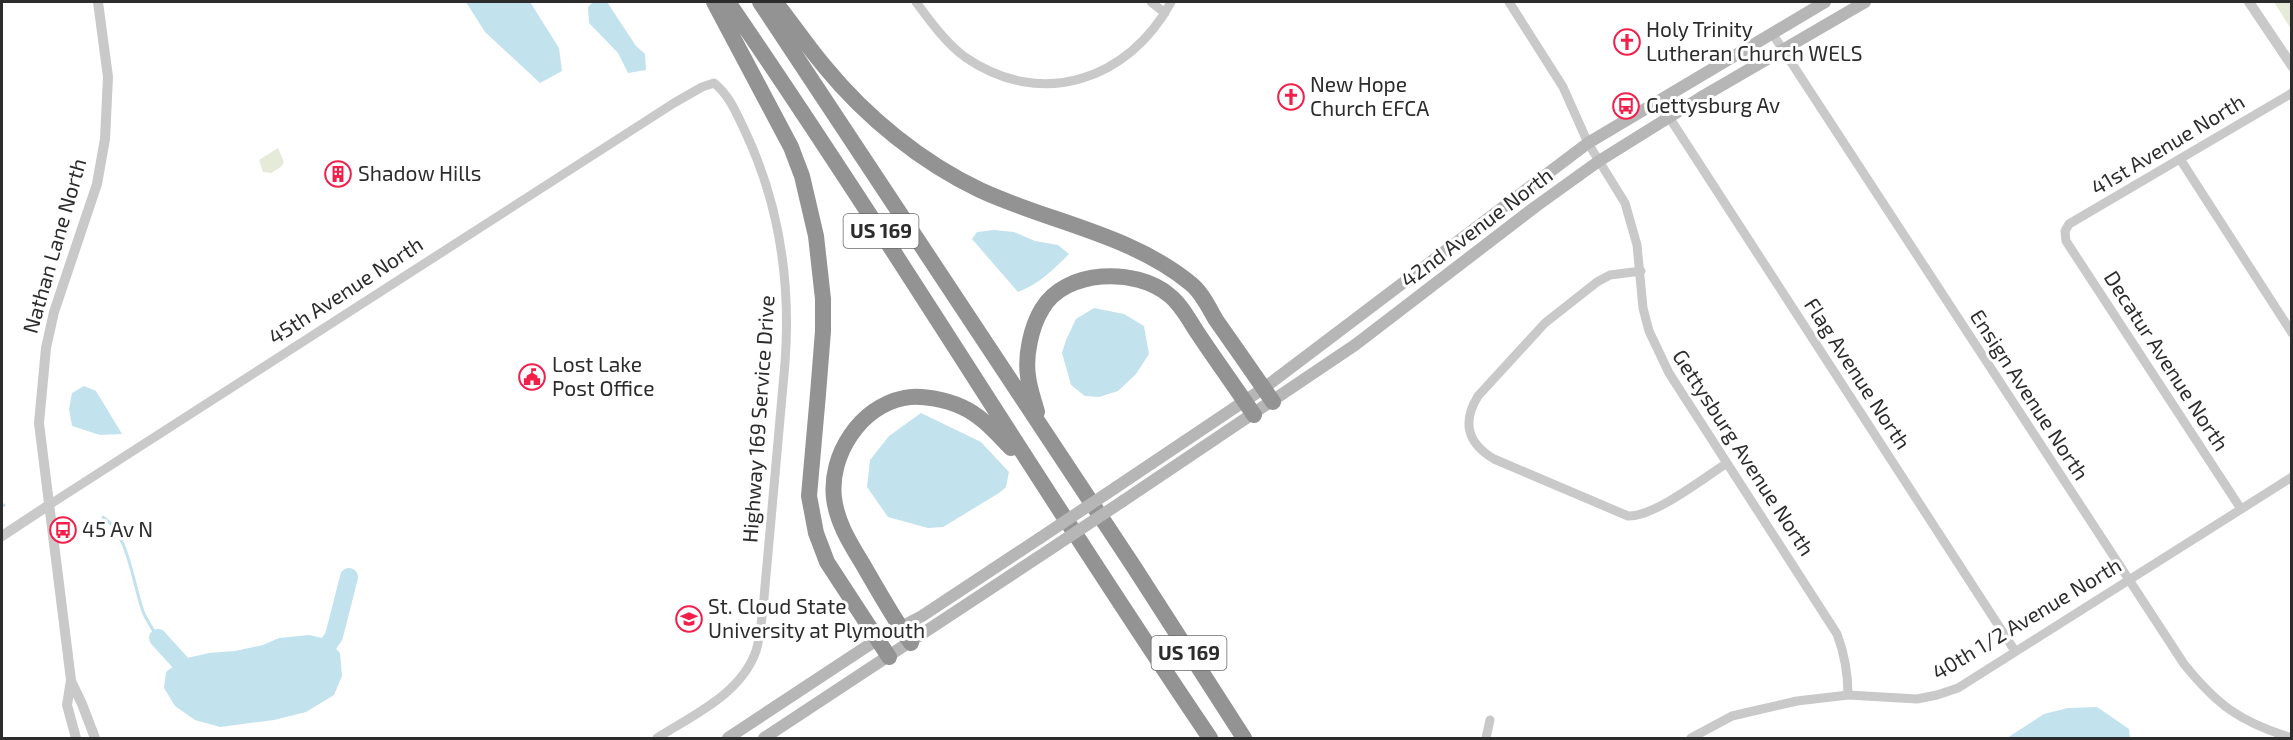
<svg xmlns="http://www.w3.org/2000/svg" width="2293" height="740" font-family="'Exo 2',sans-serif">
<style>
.green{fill:#e5ebd8}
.water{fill:#c2e2ed}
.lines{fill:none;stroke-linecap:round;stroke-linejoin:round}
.stream{stroke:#c2e2ed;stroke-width:3}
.river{stroke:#c2e2ed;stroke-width:18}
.minor{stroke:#c9c9c9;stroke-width:9}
.tertiary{stroke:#c9c9c9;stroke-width:10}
.secondary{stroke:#b6b6b6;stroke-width:12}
.motorway{stroke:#939393;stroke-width:16}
.secondary-bridge{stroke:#b6b6b6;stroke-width:12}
.labels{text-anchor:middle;stroke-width:6;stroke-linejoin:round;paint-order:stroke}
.shield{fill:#fff;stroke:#6b6b6b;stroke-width:1.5}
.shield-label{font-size:20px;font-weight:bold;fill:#2c2c2c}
.poi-label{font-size:21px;fill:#2c2c2c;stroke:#fff;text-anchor:start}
.street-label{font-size:21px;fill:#2c2c2c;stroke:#fff}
</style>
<rect width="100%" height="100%" fill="#fff"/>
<path class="green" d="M2274 2H2291V29Z
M278 148 284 162 281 167 271 173 263 172 259 160Z"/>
<path class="water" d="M466 2H530L559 48 562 71 540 83 485 32Z
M593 2H607L636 46 645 54 646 70 628 73 618 53 589 23 588 7Z
M994 230 1014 232 1035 241 1058 245 1069 254C1053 270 1039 284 1018 292L972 239 977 232Z
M1094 308 1124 314 1144 326 1149 354 1136 374 1118 391 1099 397 1085 396 1071 385 1062 353 1066 340 1076 319Z
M84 386 96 391 122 434 100 435 72 426 69 409 72 393Z
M921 413 981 442 1009 472 1006 487 999 493 943 527 928 528 888 517 867 487 870 460 889 436Z
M309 635 327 639 340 653 342 676 334 695 306 712 274 720 220 727 195 720 175 706 164 688 166 672 183 659 209 653 235 651 263 645 279 638Z
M2097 707 2129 729 2130 738H2007L2044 714 2068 708Z"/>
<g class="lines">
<path class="stream" d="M2 506 4 505
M103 517C129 534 133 586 144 614 148 622 153 630 158 638"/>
<path class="river" d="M158 638 195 679
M317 661 334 636 349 577"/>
<path class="minor" d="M916 2C930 21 946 43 965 57 1041 110 1129 80 1171 2
M1151 2 1165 13
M1509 2 1563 87 1588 143 1625 203 1637 245 1643 308 1649 331 1669 373 1837 634C1845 655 1848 673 1848 695
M1772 33 2184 664C2217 705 2240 722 2292 738
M1669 117 2015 651
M2180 159 2292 333
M1641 271 1610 275 1597 282 1545 323 1478 396C1462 422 1467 443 1494 459L1628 516C1654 517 1704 478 1727 463
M49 505 674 103 702 87 714 83C729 95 736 112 744 129 779 202 791 282 785 363L763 609C761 623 760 638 756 651 741 694 693 715 657 738
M2241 509 2066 241 2065 231 2069 224 2292 93
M1486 738 1490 720
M1691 738 1732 716 1797 701 1848 695 1917 699 1937 695 1958 688 2292 477"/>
<path class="tertiary" d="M2249 2 2292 66
M2 536 49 505
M71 681 82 704 95 738
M76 738 67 705 71 680 39 423 46 348 54 312 97 184 105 139 108 77 98 2"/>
<path class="secondary" d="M1115 488 1264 388 1588 143 1825 2
M1123 501 1355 345 1535 207 1599 161 1700 98 1865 2
M728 738 878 639 922 616 1040 538
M764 738 1049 550"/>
<path class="motorway" d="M714 2 791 147 802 176 816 236 823 299V331L818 394 809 496 816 533 827 562 889 657
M728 2C894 244 1045 495 1210 738
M760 2 1134 567 1244 738
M775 2C792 23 807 46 825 67 866 117 921 162 980 190 1049 222 1130 234 1190 283 1201 291 1209 308 1216 320 1235 347 1254 374 1273 402
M1037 412C1034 400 1029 388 1028 376 1025 356 1031 327 1042 309 1065 269 1136 267 1169 295 1182 305 1190 322 1199 335 1217 362 1236 388 1254 415
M911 643C894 619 880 594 865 568 852 546 837 524 834 498 829 455 860 407 904 398 920 394 947 400 962 407 982 416 996 433 1011 448"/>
<path class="secondary-bridge" d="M1040 538 1115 488
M1049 550 1123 501"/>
</g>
<defs>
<g id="church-ring" transform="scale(1.35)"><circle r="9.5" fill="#fff" stroke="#f31e49" stroke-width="1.5"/><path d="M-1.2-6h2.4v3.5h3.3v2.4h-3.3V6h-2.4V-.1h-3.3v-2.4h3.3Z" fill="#f31e49"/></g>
<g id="bus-ring" transform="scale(1.35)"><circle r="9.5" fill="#fff" stroke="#f31e49" stroke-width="1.5"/><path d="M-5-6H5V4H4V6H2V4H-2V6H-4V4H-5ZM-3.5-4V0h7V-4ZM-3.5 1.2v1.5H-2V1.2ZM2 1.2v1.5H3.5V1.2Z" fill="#f31e49"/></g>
<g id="building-ring" transform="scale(1.35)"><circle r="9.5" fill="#fff" stroke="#f31e49" stroke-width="1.5"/><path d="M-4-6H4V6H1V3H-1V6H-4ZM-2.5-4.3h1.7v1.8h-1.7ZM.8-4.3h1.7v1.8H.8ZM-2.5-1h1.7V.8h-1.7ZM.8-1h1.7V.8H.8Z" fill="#f31e49"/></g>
<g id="civic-ring" transform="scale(1.35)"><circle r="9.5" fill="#fff" stroke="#f31e49" stroke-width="1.5"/><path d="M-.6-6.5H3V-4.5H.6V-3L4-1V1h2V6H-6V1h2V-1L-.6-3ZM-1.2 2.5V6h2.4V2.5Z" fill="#f31e49"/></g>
<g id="university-ring" transform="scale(1.35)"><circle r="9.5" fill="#fff" stroke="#f31e49" stroke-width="1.5"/><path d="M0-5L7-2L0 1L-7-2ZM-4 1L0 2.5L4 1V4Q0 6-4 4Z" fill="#f31e49"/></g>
</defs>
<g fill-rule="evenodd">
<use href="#church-ring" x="1627" y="42"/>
<use href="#church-ring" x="1291" y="97"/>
<use href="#bus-ring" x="1626" y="106"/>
<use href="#building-ring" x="338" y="174"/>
<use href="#civic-ring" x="532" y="377"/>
<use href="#bus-ring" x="63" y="530"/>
<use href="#university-ring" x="689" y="619"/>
</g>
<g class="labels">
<g class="shield">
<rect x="843.5" y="214" width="75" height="34" rx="4.5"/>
<rect x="1151.5" y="636" width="75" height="34" rx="4.5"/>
</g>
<g class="shield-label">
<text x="881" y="238">US 169</text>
<text x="1189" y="660">US 169</text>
</g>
<g class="poi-label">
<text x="1646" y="37">Holy Trinity<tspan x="1646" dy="24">Lutheran Church WELS</tspan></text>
<text x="1310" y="92">New Hope<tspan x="1310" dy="24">Church EFCA</tspan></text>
<text x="1646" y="113">Gettysburg Av</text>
<text x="358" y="181">Shadow Hills</text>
<text x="552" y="372">Lost Lake<tspan x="552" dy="24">Post Office</tspan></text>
<text x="82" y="537">45 Av N</text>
<text x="708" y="614">St. Cloud State<tspan x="708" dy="24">University at Plymouth</tspan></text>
</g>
<g class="street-label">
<text transform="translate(2168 145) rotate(-31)" y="7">41st Avenue North</text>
<text transform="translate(1477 228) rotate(-37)" y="7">42nd Avenue North</text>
<text transform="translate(55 246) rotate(-74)" y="7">Nathan Lane North</text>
<text transform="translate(346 291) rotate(-33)" y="7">45th Avenue North</text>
<text transform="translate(2166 361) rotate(57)" y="7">Decatur Avenue North</text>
<text transform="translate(1857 374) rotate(57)" y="7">Flag Avenue North</text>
<text transform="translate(2029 395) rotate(57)" y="7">Ensign Avenue North</text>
<text transform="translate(759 419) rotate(-86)" y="7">Highway 169 Service Drive</text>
<text transform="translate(1743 453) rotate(57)" y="7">Gettysburg Avenue North</text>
<text transform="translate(2027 619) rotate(-31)" y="7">40th 1/2 Avenue North</text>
</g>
</g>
<rect width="2293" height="740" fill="none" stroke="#2c2c2c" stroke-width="6"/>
</svg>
